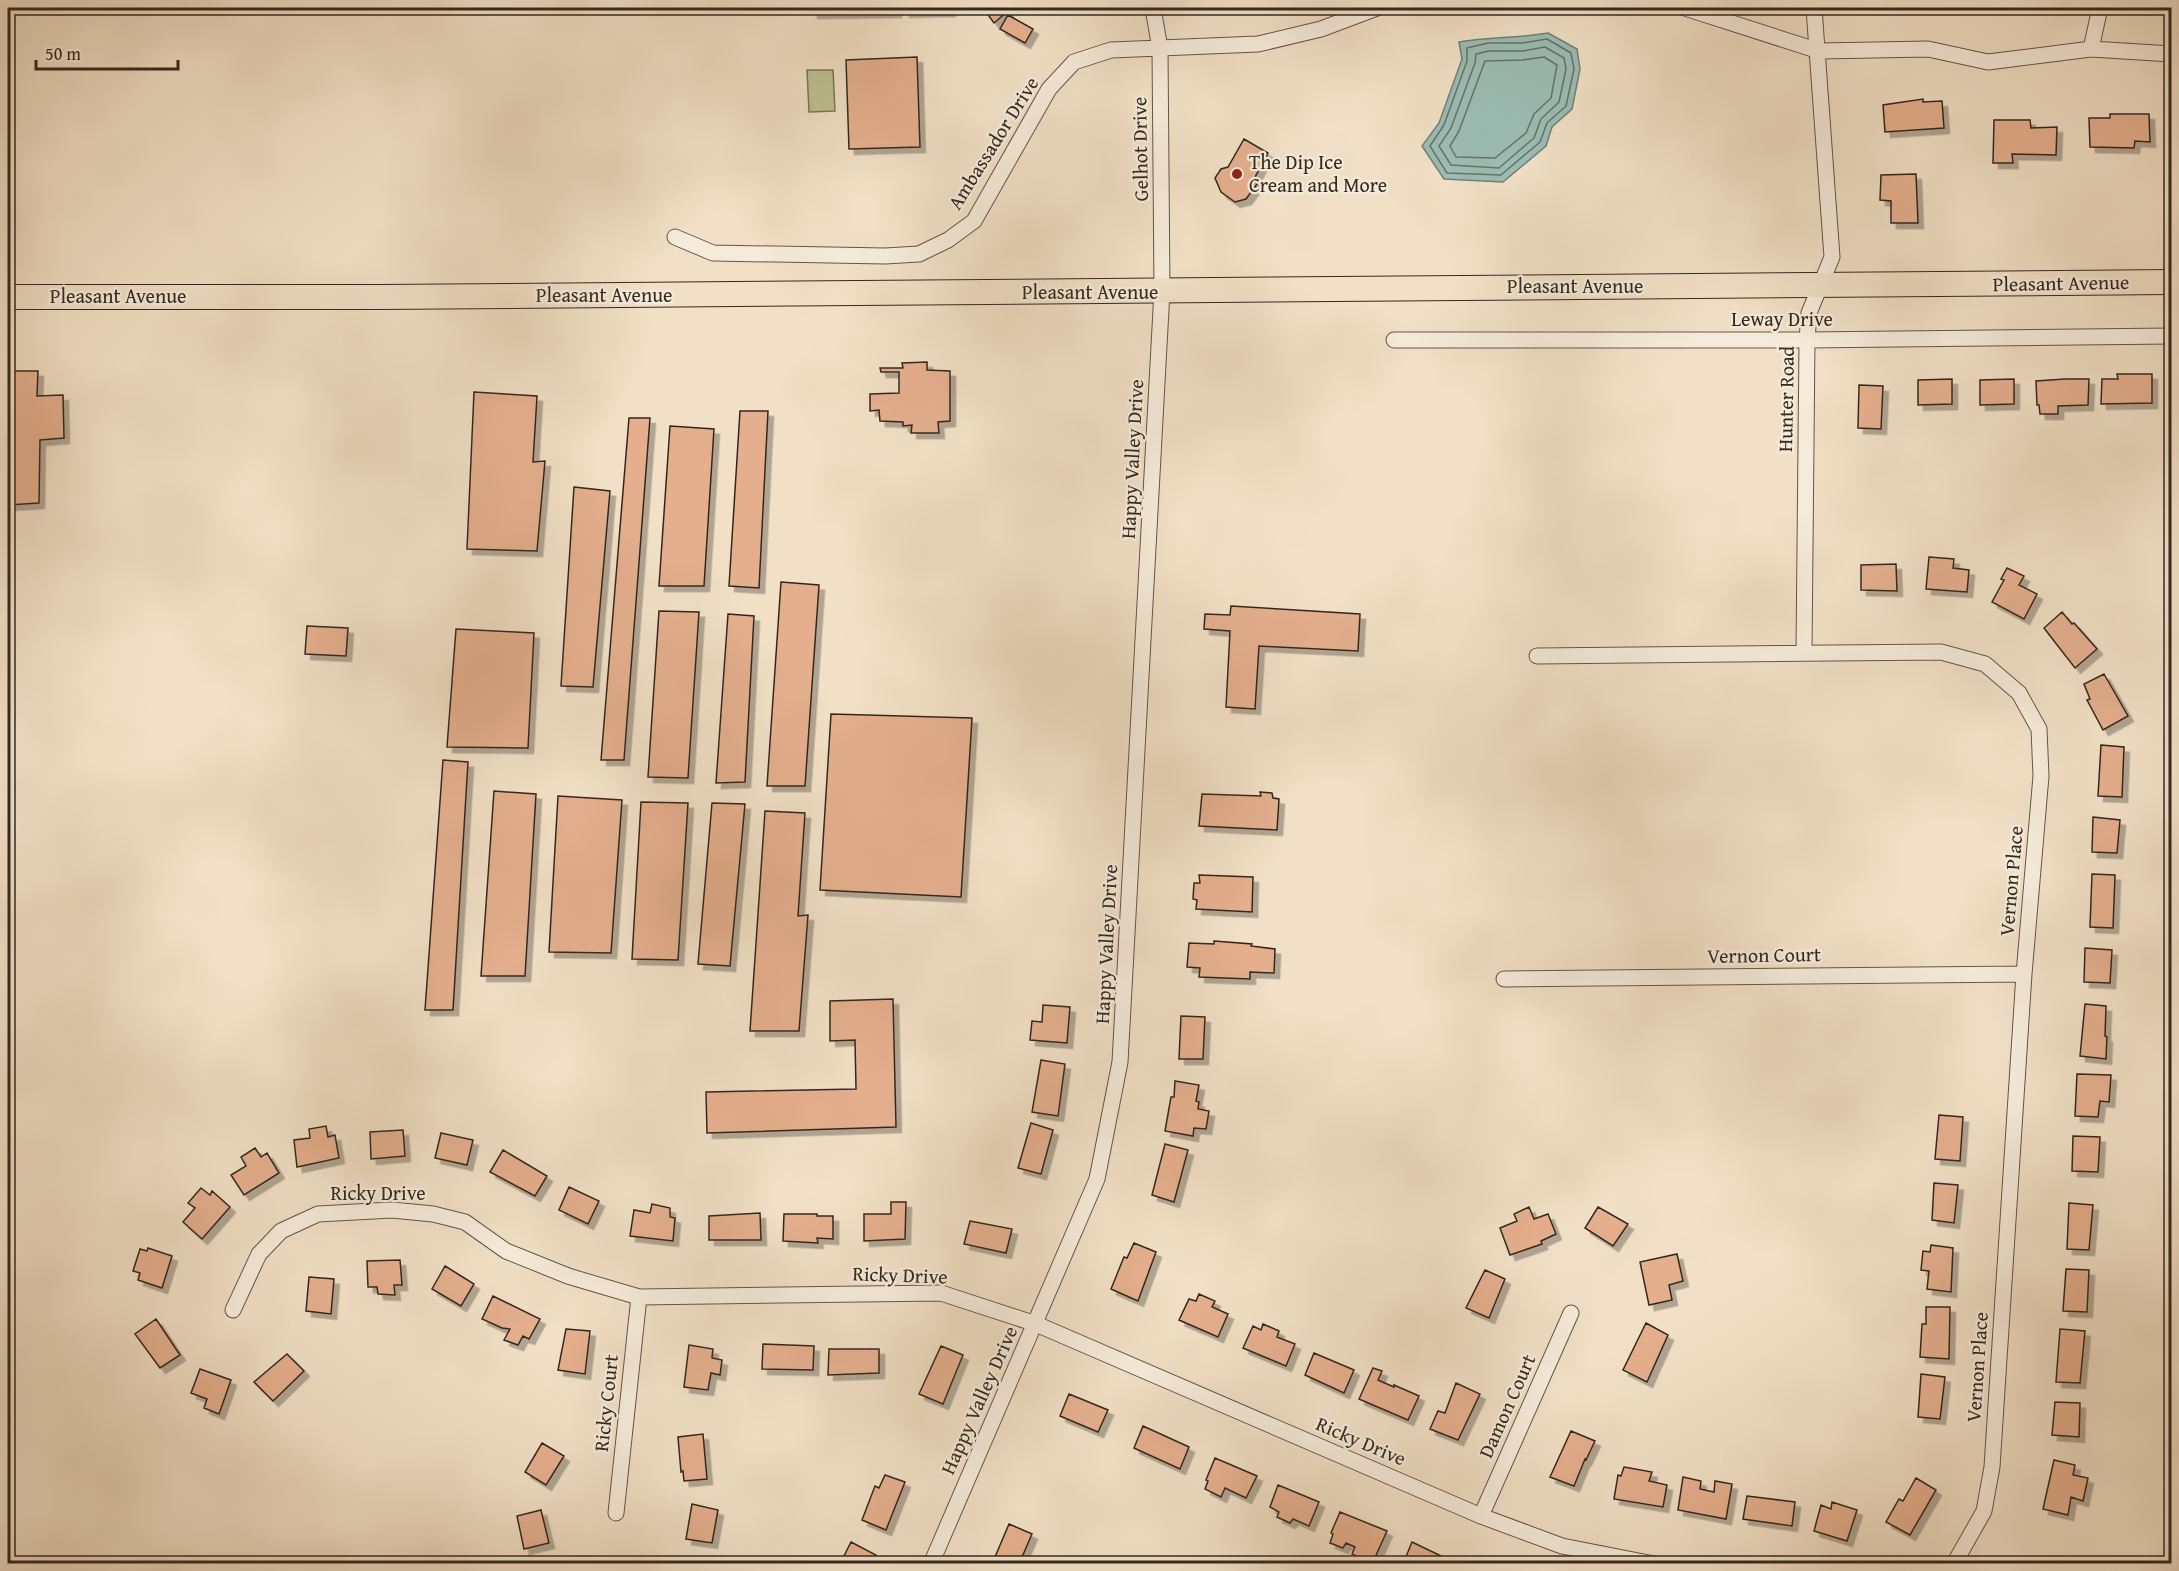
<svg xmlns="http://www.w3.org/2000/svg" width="2179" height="1571" font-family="'Gentium Book Plus',serif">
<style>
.green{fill:#bec192;stroke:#797458;stroke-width:1.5}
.water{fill:#9bbdb4;stroke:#728178;stroke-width:1.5}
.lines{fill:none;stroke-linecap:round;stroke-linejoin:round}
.shore{stroke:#68726a;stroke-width:1.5}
.building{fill:#e5af8e;stroke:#34281f;stroke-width:1.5;filter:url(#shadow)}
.minor-casing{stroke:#635649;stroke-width:17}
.primary-casing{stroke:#34281f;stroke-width:26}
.minor{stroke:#f6ebda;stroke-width:15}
.primary{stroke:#f1e0c6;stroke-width:24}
.poi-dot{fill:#8f2418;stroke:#f6ebda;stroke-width:2}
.labels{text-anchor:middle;stroke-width:4.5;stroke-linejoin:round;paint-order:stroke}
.street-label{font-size:20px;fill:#34281f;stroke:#f6ebda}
.poi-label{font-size:20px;fill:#34281f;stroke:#f6ebda;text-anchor:start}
</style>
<defs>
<filter id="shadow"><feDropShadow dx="5.5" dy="5.5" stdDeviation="0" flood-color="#0004"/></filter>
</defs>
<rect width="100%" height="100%" fill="#f1e0c6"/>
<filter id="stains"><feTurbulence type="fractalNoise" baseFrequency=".00333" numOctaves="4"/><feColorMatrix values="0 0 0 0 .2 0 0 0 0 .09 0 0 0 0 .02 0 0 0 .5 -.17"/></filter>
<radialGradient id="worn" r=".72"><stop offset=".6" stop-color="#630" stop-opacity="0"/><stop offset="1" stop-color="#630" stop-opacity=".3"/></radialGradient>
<path class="green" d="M807 70H833L835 111 809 112Z"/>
<path class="water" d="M1548 33 1577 49 1580 69 1572 109 1552 127 1546 146 1503 182 1444 179 1422 146 1439 123 1462 59 1459 42C1489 37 1519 38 1548 33Z"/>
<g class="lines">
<path class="shore" d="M1547 39 1571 53 1574 69 1566 106 1547 123 1540 142 1501 175 1447 173 1430 146 1444 125 1467 61V48L1488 43H1522Z
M1545 47 1564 58 1566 69 1559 102 1541 119 1534 138 1499 168 1451 165 1439 146 1451 128 1475 63 1476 54 1489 51H1523Z
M1544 57 1557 65 1551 98 1534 114 1526 133 1495 158 1456 157 1450 146 1459 131 1485 61 1523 60Z"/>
</g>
<path class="building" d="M812 8H896V12L812 13Z
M904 8H950V11L904 12Z
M983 8H1005L1008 11 994 23Z
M1008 15 1033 29 1025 43 1000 29Z
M917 57 920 147 849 149 846 60Z
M1923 99V102L1942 101 1944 128 1885 132 1883 105Z
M2110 114H2149L2150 142 2135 141 2134 148 2090 147 2089 118H2110Z
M1994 120H2030L2031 128 2057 127 2056 155 2012 154 2013 163H1993Z
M1244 139 1268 153 1254 179 1257 184 1246 199 1235 202 1221 192 1215 178 1221 169 1228 167Z
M1916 174 1918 223H1891V201L1880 200 1881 175Z
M927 362V370L950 371V421L938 422 939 433H911L912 425 903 426V422L880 421 879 410 870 411V394L899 393V372H881L880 368H903L902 363Z
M8 371H38L37 396 63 395 64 438 40 440 39 503 8 505Z
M2117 374H2152V403L2101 404 2102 379H2118Z
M1952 379V404L1918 405V380Z
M2014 379V404L1980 405V380Z
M2065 379H2089L2088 405 2058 406V414H2040L2039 405H2037L2036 381Z
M1859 385 1883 386 1881 429 1858 428Z
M474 392 537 396 533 462 545 461 537 551 467 549Z
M740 411H768L759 588 729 586Z
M629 418H650L624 760H601Z
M670 426 714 429 704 586H659Z
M574 487 610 491 593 687 561 686Z
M1929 557 1954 559 1953 568 1969 570 1967 592 1926 589Z
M1896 564 1897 591 1861 590V565Z
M2007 568 2024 576 2019 585 2037 594 2024 619 1992 602 2004 580 2001 579Z
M781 582 819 585 805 786H767Z
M1231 606 1360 614 1358 651 1259 646 1255 709 1226 707 1230 631 1204 629 1205 614 1230 615Z
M659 611 699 612 688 778 648 777Z
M2062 612 2072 624 2074 623 2097 649 2075 668 2044 628Z
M728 614 754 616 745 782 716 783Z
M307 626 348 628 346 656 305 654Z
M456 629 534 633 528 748 447 747Z
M2104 674 2128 716 2103 730 2087 700 2090 699 2084 684Z
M831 714 972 718 961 897 820 890Z
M2101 745 2124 747 2122 797 2098 796Z
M443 760 468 762 453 1010H425Z
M494 791 536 794 525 976H481Z
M1260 792 1272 793 1273 798 1279 799 1277 830 1199 826 1202 794 1261 796Z
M558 796 622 800 611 953 549 952Z
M641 802 688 803 678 960 632 959Z
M712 803 745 804 730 966 698 964Z
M765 811 805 813 798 916 808 915 799 1031H750Z
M2093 817 2120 820 2117 853 2092 852Z
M2092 874 2115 875 2113 928 2090 927Z
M1199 875 1253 877 1252 912 1196 909 1197 900 1193 899 1194 883H1200Z
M1214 941 1252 944 1251 946 1275 949 1274 973 1250 972V979L1199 977 1200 968 1187 967 1189 943 1214 944Z
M2085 948 2112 950 2110 983 2084 982Z
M893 999 896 1127 707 1133 706 1092 856 1089 855 1040 830 1041V1001Z
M2085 1004 2106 1006 2105 1036 2107 1037 2106 1059 2080 1056Z
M1043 1005 1070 1007 1067 1043 1030 1040 1032 1021 1042 1022Z
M1181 1016 1205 1017 1203 1059H1179Z
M1041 1060 1065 1064 1058 1116 1032 1112Z
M2077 1074 2111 1075 2109 1102 2100 1101 2098 1117 2075 1116Z
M1175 1081 1199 1085 1196 1101 1199 1102 1198 1109 1209 1111 1206 1129 1194 1128 1193 1136 1165 1131 1171 1097H1174Z
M1939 1115 1963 1117 1960 1161 1935 1159Z
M1031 1123 1053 1130 1041 1174 1018 1168Z
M326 1126 328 1137 335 1135 339 1158 297 1167 294 1140 310 1138 309 1129Z
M403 1130 405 1156 371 1159 370 1132Z
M441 1133 473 1140 467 1165 435 1158Z
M2073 1136 2100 1137 2098 1172 2072 1171Z
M1165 1144 1188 1150 1174 1202 1152 1195Z
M255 1148 261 1157 267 1153 279 1173 244 1195 231 1175 246 1166 241 1157Z
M503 1150 547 1176 535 1196 490 1172Z
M1934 1183 1958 1185 1954 1223 1932 1220Z
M569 1187 599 1201 588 1224 559 1210Z
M201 1188 210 1195 212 1191 230 1207 202 1239 183 1222 195 1208 188 1203Z
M891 1202H906L905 1239 864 1241V1214H891Z
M2069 1203 2093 1205 2089 1250 2067 1249Z
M652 1204 670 1208V1217L675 1218 673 1241 630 1236 634 1210 650 1213Z
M1529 1207 1534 1219 1548 1214 1556 1234 1541 1241 1542 1244 1510 1255 1500 1228 1517 1221 1514 1214Z
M1598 1207 1628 1224 1613 1246 1585 1228Z
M760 1213 761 1240H709V1216Z
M784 1214H817V1216H833V1239L817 1238 818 1243 783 1241Z
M970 1221 1012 1229 1006 1253 964 1244Z
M1134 1243 1156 1252 1138 1301 1111 1289 1124 1257 1127 1258Z
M1931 1245 1953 1248 1951 1292 1927 1289 1929 1271 1921 1270 1923 1251 1930 1252Z
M148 1248 172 1256 162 1288 138 1280 140 1273 133 1271 140 1249 147 1251Z
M1677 1254 1683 1281 1669 1285 1672 1300 1649 1305 1640 1262Z
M400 1260 402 1285H394L395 1295 378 1294 377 1287H368L367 1261Z
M445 1266 474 1284 461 1306 432 1289Z
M2066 1269 2089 1270 2087 1312 2063 1311Z
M1485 1270 1505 1279 1489 1318 1466 1308Z
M309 1277 334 1279 331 1314 306 1311Z
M1199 1294 1215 1301 1212 1307 1228 1314 1218 1337 1179 1320 1189 1299 1196 1301Z
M493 1296 540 1319 529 1339 523 1336 518 1345 504 1340 510 1329 502 1328 482 1319Z
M1926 1307H1950L1949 1359 1920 1357 1922 1324H1926Z
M156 1319 180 1355 160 1368 135 1334Z
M1646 1323 1668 1335 1647 1382 1623 1370Z
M1263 1324 1279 1331 1277 1337 1295 1344 1286 1366 1243 1348 1253 1326 1261 1330Z
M566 1329 590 1331 585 1374 558 1370Z
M2060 1329 2085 1331 2080 1383 2056 1382Z
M763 1344 814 1346 813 1370 762 1369Z
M689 1345 713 1349 712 1358 722 1360 720 1375 711 1373 708 1390 684 1387Z
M941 1346 963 1355 943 1404 919 1394Z
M829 1349H879V1373L828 1375Z
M1314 1353 1354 1370 1344 1393 1305 1375Z
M287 1354 304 1371 273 1401 254 1382Z
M1373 1368 1382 1371 1378 1380 1394 1387V1385L1419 1396 1408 1420 1359 1399Z
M200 1369 231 1380 219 1414 204 1408 207 1399 191 1393Z
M1921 1374 1945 1377 1940 1419 1918 1417Z
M1456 1383 1480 1394 1458 1440 1430 1429 1438 1411 1445 1413Z
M1069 1394 1108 1410 1098 1432 1060 1416Z
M2055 1402 2080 1403 2079 1437 2052 1435Z
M1143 1426 1189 1447 1180 1469 1134 1448Z
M1571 1431 1595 1441 1586 1460 1585 1459 1574 1486 1550 1477Z
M703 1434 707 1479 684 1481 683 1471 681 1472 678 1437Z
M542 1443 564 1456 546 1485 525 1472Z
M1215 1458 1257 1476 1246 1498 1225 1488 1221 1497 1205 1489 1208 1481 1206 1480Z
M2054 1460 2075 1465 2073 1475 2088 1478 2083 1501 2071 1497 2068 1515 2043 1509Z
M1624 1467 1652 1472 1649 1481 1667 1485 1663 1507 1614 1499 1618 1475 1621 1476Z
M885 1475 905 1482 886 1530 862 1520 875 1486 879 1488Z
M1683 1477 1701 1481 1700 1489 1714 1492 1715 1481 1732 1484 1726 1519 1678 1510Z
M1916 1478 1936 1490 1910 1535 1886 1522 1899 1499 1903 1501Z
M1278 1485 1319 1502 1309 1526 1293 1519 1290 1523 1277 1517 1279 1512 1270 1507Z
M1747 1496 1795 1502 1792 1526 1743 1519Z
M1832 1502 1857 1510 1847 1541 1814 1531 1821 1505 1831 1509Z
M692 1504 718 1510 712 1543 686 1539Z
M541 1510 549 1543 524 1549 517 1516Z
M1340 1512 1387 1531 1372 1564 1352 1554 1355 1547 1346 1543 1343 1548 1330 1543 1333 1534 1331 1533Z
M1009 1524 1032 1534 1019 1564H992Z
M851 1542 876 1555 873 1564H840Z
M1412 1542 1441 1556 1438 1564H1403Z"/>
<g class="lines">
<g class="minor-casing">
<path id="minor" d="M1685 8 1819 51 1928 49 1988 62 2091 49 2172 54
M2091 49 2100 8
M675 237 713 253 885 256 919 254 948 240 974 221 1049 89 1074 62 1111 50 1258 44 1321 29 1377 8
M1394 340H1807L2172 336
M1804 652 1807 340 1809 313 1832 257 1814 8
M1537 656 1941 652 1985 664 2019 693 2039 729 2041 776 2024 974 1992 1467 1984 1511 1954 1564
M1504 979 2024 974
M233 1310 259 1254 281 1231 318 1214 392 1210 433 1214 465 1222 506 1251 568 1276 639 1297 941 1293 1036 1324 1481 1516 1562 1546 1654 1564
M616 1513 639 1297
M1481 1516 1571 1313
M931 1564 1097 1179 1120 1062 1162 291 1160 49 1153 8"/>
</g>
<g class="primary-casing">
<path id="primary" d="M8 297H380L2172 282"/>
</g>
<use href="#minor" class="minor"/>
<use href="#primary" class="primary"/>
</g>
<circle class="poi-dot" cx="1237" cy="174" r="6"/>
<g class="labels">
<g class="street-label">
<text transform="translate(993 143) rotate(-58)" y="7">Ambassador Drive</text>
<text transform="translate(1140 149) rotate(-91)" y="7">Gelhot Drive</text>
<text transform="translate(2061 283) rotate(-1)" y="7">Pleasant Avenue</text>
<text x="1575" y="293">Pleasant Avenue</text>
<text x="1090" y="299">Pleasant Avenue</text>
<text x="604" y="302">Pleasant Avenue</text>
<text x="118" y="303">Pleasant Avenue</text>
<text x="1782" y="326">Leway Drive</text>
<text transform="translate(1786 399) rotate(-89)" y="7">Hunter Road</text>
<text transform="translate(1132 459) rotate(-87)" y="7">Happy Valley Drive</text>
<text transform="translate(2011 881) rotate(-85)" y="7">Vernon Place</text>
<text transform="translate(1106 944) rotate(-87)" y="7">Happy Valley Drive</text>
<text transform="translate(1764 955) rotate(-1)" y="7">Vernon Court</text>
<text x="378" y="1200">Ricky Drive</text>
<text transform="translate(900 1275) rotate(2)" y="7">Ricky Drive</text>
<text transform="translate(1977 1367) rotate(-86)" y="7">Vernon Place</text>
<text transform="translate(979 1400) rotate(-66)" y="7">Happy Valley Drive</text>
<text transform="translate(606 1403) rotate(-84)" y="7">Ricky Court</text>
<text transform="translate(1507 1406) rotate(-66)" y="7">Damon Court</text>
<text transform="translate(1361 1441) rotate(23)" y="7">Ricky Drive</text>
</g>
<g class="poi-label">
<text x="1249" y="169">The Dip Ice<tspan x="1249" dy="23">Cream and More</tspan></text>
</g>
</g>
<rect width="2179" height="1571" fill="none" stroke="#f1e0c6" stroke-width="30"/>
<rect x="9" y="9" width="2161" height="1553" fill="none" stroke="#34281f" stroke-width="3"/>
<rect x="15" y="15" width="2149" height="1541" fill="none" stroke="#34281f" stroke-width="1.5"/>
<path d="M36 60v9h142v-9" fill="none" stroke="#34281f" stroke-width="3"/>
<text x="45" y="60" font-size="18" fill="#34281f" stroke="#f6ebda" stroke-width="4.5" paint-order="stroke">50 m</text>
<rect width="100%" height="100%" filter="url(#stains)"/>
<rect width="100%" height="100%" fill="url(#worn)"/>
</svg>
